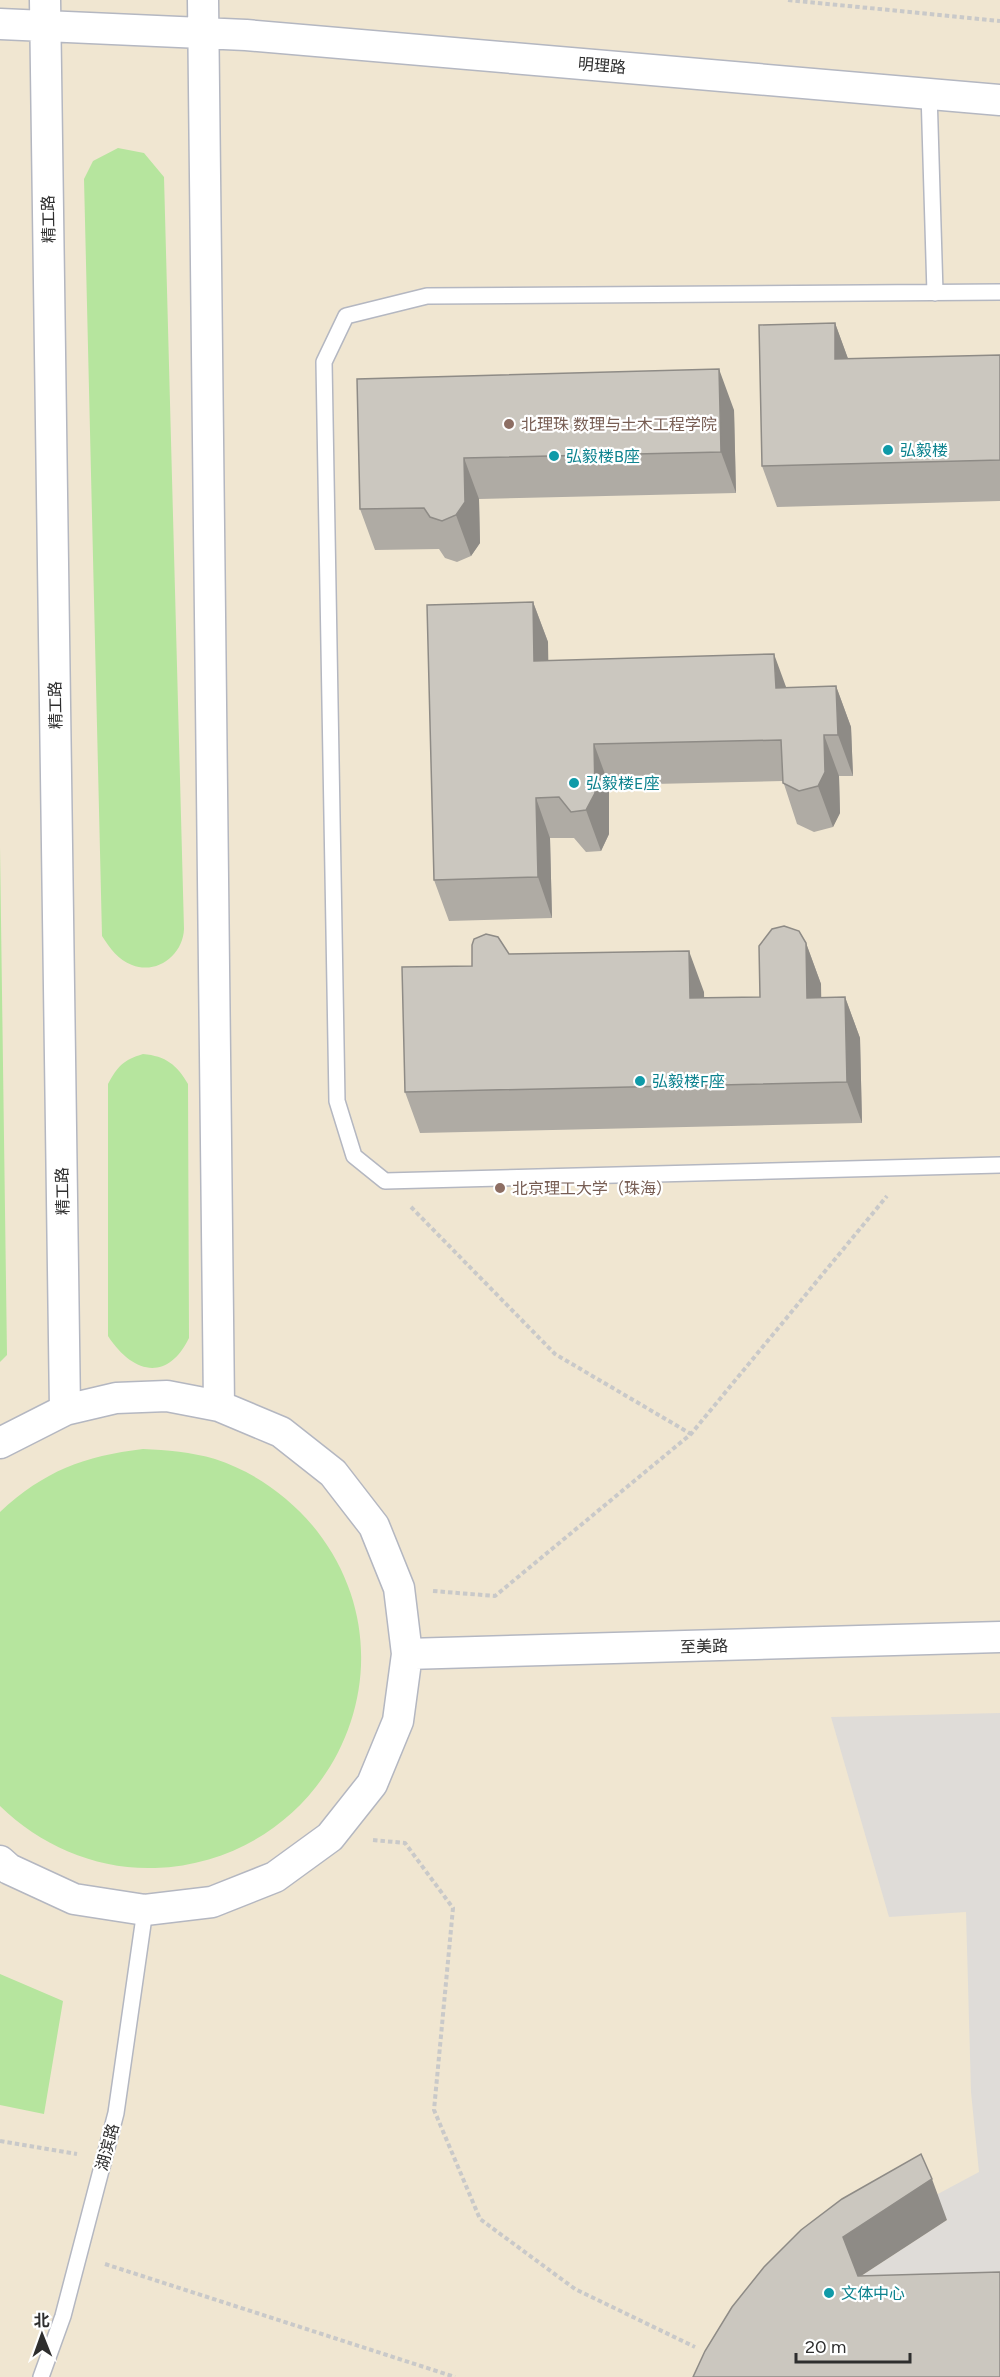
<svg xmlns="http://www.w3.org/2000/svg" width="1000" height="2377" font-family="Figtree,'Noto Sans SC',sans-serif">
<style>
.education{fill:#f0e6d1}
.green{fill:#b6e59e}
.plaza{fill:#dfdcd8}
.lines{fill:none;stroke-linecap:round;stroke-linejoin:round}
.lane-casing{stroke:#b4b7c1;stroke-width:18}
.street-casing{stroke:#b4b7c1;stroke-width:33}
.path{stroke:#c9c9c9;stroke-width:4;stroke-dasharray:4.5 3;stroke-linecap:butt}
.lane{stroke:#fff;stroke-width:15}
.street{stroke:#fff;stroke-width:30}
.wall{fill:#afaba4}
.shaded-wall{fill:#8e8b86}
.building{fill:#cbc7bf;stroke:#8e8b86;stroke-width:1.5}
.education-dot{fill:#8d6e63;stroke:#fff;stroke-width:2}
.culture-dot{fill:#0f9aa8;stroke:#fff;stroke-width:2}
.labels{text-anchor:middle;stroke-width:4.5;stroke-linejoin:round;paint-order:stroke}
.street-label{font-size:16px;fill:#2e2e2e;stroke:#fff}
.education-label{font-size:16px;fill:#785e54;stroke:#fff;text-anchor:start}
.culture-label{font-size:16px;fill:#0d838f;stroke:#fff;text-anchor:start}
</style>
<rect width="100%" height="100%" fill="#efe9e1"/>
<path class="education" d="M0 0H1000V2377H0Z"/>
<path class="green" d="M118 148 144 153 164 177 184 929C183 955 157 975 132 965 118 960 110 948 102 936L84 179 93 161Z
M0 847 7 1355 0 1362Z
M143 1054C166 1056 177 1065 188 1084L189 1338C167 1383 132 1373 108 1336V1084C118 1066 123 1060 143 1054Z
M143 1449C167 1450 191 1452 215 1459 255 1472 291 1498 317 1531 423 1668 326 1862 155 1868 97 1870 41 1846 0 1806V1512C44 1471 84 1456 143 1449Z
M0 1974 63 2001 44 2114 0 2105Z"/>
<path class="plaza" d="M1000 1713V2313L858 2278 947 2220 936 2195 979 2172 971 2092 966 1912 889 1917 831 1717Z"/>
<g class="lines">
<g class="lane-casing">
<path id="lane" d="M929 92 935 293
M1000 292 427 296 346 316 324 362 337 1101 354 1156 385 1181 1000 1165
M41 2377 63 2316 116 2113 145 1910"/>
</g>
<g class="street-casing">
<path id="street" d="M45 0 65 1410
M203 0 219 1406
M0 24 246 35 1000 100
M0 1443 65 1410 116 1398 167 1396 219 1406 281 1432 333 1473 374 1526 399 1588 407 1654 398 1721 372 1784 330 1837 275 1877 212 1902 145 1910 74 1899 9 1869 0 1861
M407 1654 1000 1637"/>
</g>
<path class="path" d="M788 0 1000 21
M411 1207 555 1354 691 1434
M433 1591 495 1596 691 1434 887 1196
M373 1840 405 1843 453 1908 434 2110 480 2219 575 2289 695 2347
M0 2141 77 2154
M105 2264 455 2377"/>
<use href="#lane" class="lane"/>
<use href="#street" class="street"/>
</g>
<path class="wall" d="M835 323 848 359 1000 355V501L777 507 762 466Z
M357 379 734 410 736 493 479 499 480 543 471 556 457 562 445 558 439 549 375 550 360 509Z
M533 602 548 642V660L787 688 836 686 851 727 853 776H839L840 813 833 827 814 832 797 824 783 781 609 785V834L601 851 586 852 574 838H550L552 918 449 921 434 880Z
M806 943 821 984V997H845L860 1038 862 1123 420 1133 405 1092 472 966 509 954 704 992V998L760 997Z"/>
<path class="shaded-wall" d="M835 323 850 364 835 359Z
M719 369 734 410 736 493 721 452Z
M464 458 479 499 480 543 471 556 456 515Z
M533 602 548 642 549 701 534 661Z
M774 654 789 695 776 688Z
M836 686 851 727 853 776 838 735Z
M824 735 839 776 840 813 833 827 818 786Z
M594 744 609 785V834L601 851 586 810Z
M536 798 550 838 552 918 538 877Z
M806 943 821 984 822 1039 807 998Z
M689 951 704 992 705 1039 690 998Z
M845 997 860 1038 862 1123 847 1082Z
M932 2179 947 2220 858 2278 843 2237Z"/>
<path class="building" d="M835 323V359L1000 355V460L762 466 759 325Z
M719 369 721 452 464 458 465 502 456 515 442 521 430 517 424 508 360 509 357 379Z
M533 602 534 661 774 654 776 688 836 686 838 735H824L825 772 818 786 799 791 783 783 781 740 594 744 595 793 586 810 571 812 559 797 536 798 538 877 434 880 427 605Z
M784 926 799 931 806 943 807 998 845 997 847 1082 405 1092 402 967 472 966V945L474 939 486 934 498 937 509 954 689 951 690 998 760 997 759 946 772 929Z
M921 2154 932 2179 843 2237 858 2276 1000 2272V2377H693L705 2351 732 2307 764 2267 801 2230 842 2199Z"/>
<g class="education-dot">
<circle cx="509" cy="424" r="6"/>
<circle cx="500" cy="1188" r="6"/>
</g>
<g class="culture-dot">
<circle cx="888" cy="450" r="6"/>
<circle cx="554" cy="456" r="6"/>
<circle cx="574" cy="783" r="6"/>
<circle cx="640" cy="1081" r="6"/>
<circle cx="829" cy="2293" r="6"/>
</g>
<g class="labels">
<g class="street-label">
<text transform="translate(602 65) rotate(5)" y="6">明理路</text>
<text transform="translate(48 219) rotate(-91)" y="6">精工路</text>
<text transform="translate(55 705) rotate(-91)" y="6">精工路</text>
<text transform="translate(62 1191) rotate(-91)" y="6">精工路</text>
<text transform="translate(704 1646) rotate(-2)" y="6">至美路</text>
<text transform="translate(107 2147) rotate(-75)" y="6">湖滨路</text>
</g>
<g class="education-label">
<text x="521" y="430">北理珠 数理与土木工程学院</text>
<text x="512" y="1194">北京理工大学（珠海）</text>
</g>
<g class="culture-label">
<text x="900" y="456">弘毅楼</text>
<text x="566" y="462">弘毅楼B座</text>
<text x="586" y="789">弘毅楼E座</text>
<text x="652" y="1087">弘毅楼F座</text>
<text x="841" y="2299">文体中心</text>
</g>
</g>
<g transform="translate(42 2335) rotate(359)" stroke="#ffffff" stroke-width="4.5" paint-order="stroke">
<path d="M0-4.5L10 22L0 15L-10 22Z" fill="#2e2e2e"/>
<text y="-9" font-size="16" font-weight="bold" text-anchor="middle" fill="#2e2e2e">北</text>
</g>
<path d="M796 2353v9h114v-9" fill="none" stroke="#2e2e2e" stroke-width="3"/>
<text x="805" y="2353" font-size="18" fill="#2e2e2e" stroke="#ffffff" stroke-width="4.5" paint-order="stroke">20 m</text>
</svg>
